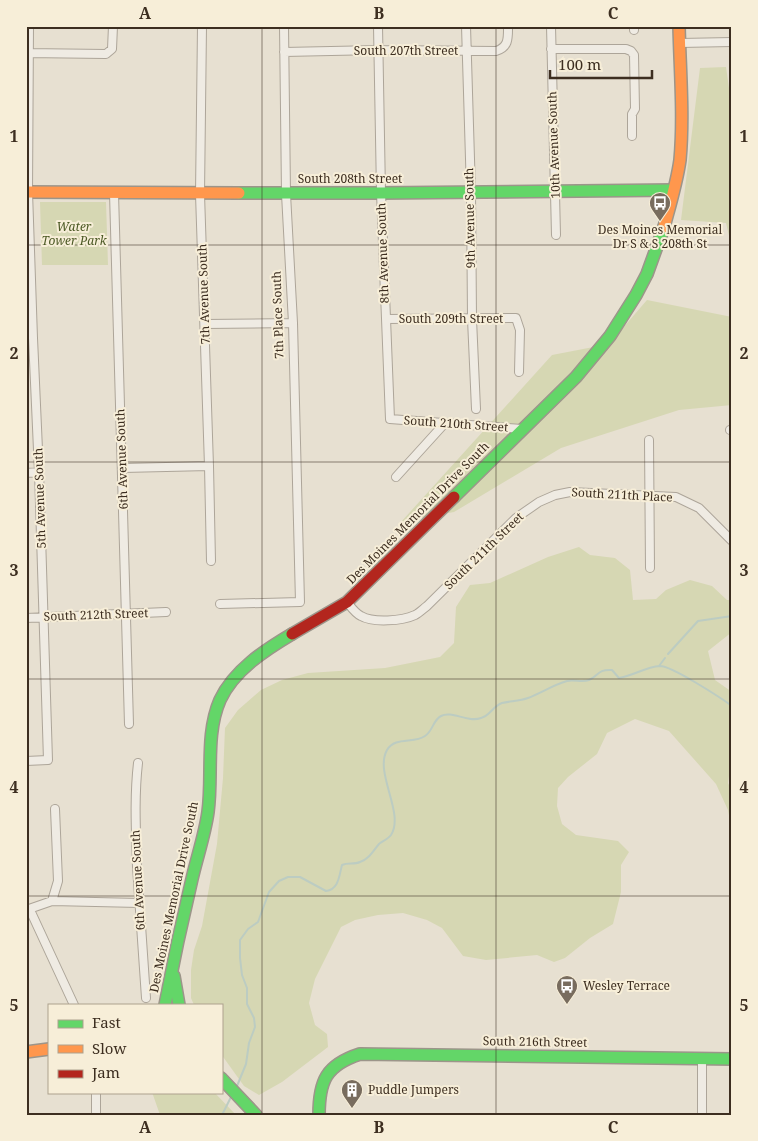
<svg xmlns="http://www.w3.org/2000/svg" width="758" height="1141" font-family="'Noto Serif',serif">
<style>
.green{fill:#d6d7b3}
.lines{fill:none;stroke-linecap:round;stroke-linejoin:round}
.stream{stroke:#bcccc2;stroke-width:2}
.street-casing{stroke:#ada599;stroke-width:10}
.fast-casing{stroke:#9c958a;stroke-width:14}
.slow-casing{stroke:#9c958a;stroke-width:14}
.jam-casing{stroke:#9c958a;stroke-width:14}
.street{stroke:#efebe3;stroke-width:8}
.fast{stroke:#63d668;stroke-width:11}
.slow{stroke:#ff974d;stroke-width:11}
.jam{stroke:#b3261e;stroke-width:11}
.grid{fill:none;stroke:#3d2e20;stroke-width:1;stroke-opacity:0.55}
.labels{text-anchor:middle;stroke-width:4;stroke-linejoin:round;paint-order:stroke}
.street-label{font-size:12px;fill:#3d2e20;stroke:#f7eed8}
.park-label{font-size:12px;font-style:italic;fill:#4d5a26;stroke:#f7eed8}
.poi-label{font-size:12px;fill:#3d2e20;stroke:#f7eed8;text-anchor:start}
.neatline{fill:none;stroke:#3d2e20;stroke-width:2}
.grid-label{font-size:16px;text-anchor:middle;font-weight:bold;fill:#3d2e20}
</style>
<rect width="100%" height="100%" fill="#e7e0d1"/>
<path class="green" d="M726 67 732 109V248L726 223 681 220 700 68Z
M40 202H106L108 265H42Z
M647 300 732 317V405L679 410 561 448 454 512 401 522 552 355 609 344Z
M579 547 590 555 615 558 630 570 633 600 656 599 666 590 690 580 712 586 727 600H732V632L708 651 715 680 732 692V756L728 783 732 791V831L728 810 716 784 669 731 635 719 607 733 597 754 568 777 558 788 557 806 562 824 576 835 618 841 629 852 621 865V892L613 924 590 938 565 958 554 962 537 955 486 960 463 956 442 928 427 920 403 913 378 915 355 920 341 927 315 979 309 1003 315 1025 327 1034 328 1047 282 1082 259 1095 244 1086 221 1054V1005H194L191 998V970L194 950 202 926 217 844 223 778 225 728 238 710 261 690 282 680 308 673 385 668 440 657 454 643 456 607 470 585 490 583 548 557Z
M152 1092H214L236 1115H160Z"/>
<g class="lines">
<path class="stream" d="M668 654 698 621 732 616
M659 666 665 658
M237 1086 246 1064 249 1043 255 1027 254 1018 247 1004V988L242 975 240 958V940L248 929 258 922 269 892 279 881 288 877H300L326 891C339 889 339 876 342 865 348 862 354 865 360 862 369 859 373 851 379 844 383 841 388 839 391 835 405 813 374 773 387 750 395 736 414 744 425 736 433 731 433 720 441 716 452 710 467 723 481 718 490 716 493 706 502 703 511 701 520 701 528 698 541 693 553 685 567 681 574 679 582 683 589 680 599 676 597 669 612 670L619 678C633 676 645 667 660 666 672 666 721 698 732 706
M222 1115 231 1097"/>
<g class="street-casing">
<path id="street" d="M202 26 200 194 209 466 211 561
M378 26 381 193 390 419 522 429
M466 26 471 192 472 319 476 409
M551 26 556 235
M634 26V30
M680 43 732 42
M551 49H626L631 51 634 55 635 109 632 114V136
M284 52 378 50 496 51C509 47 508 38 508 26
M26 53 106 54 112 49 113 26
M114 193 129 724
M386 319 516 318 520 330 519 372
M205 324 293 323
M730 430H732
M649 440 650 568
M123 468 209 466
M26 473 39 472
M396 477 445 423
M347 602C351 607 355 613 361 616 373 623 402 621 415 615 419 613 423 609 427 606L516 518 539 502 555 495 570 492 676 497 699 508 732 541
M220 604 300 602 293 323 286 194 284 26
M26 618 166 612
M26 761 48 760 39 472 33 338 28 192 29 26
M138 763C134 798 136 832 137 867 140 911 143 954 146 998
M52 901 58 881 55 809
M26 910 52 901 139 903
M30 910 74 1005
M702 1059V1115
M96 1092V1115"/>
</g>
<g class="fast-casing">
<path id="fast" d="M239 193H381L673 190
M454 497 576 377 610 336 636 295 647 274 664 227
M174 976 179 1005
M165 1005C173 963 182 921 192 879 197 857 205 834 208 812 213 776 205 734 220 700 234 670 265 650 292 634
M221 1078 256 1115
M319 1115C319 1081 326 1065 360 1054L732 1059"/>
</g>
<g class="slow-casing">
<path id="slow" d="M26 192 239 193
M664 227C670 205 677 182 680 160 684 116 680 70 679 26
M26 1052 49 1049"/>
</g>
<g class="jam-casing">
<path id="jam" d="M292 634 347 602 454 497"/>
</g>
<use href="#street" class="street"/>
<use href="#fast" class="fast"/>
<use href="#slow" class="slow"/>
<use href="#jam" class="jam"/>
</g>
<path class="grid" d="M262 26V1115M496 26V1115M26 245H732M26 462H732M26 679H732M26 896H732"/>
<defs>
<g id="bus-pin" transform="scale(1.125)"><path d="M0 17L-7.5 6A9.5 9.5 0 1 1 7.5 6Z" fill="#786c5e" stroke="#f7eed8"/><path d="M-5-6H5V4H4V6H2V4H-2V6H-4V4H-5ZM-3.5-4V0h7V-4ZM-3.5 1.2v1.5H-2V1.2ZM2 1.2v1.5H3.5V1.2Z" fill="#fff"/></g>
<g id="building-pin" transform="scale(1.125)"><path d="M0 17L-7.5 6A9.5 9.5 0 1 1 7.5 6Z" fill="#786c5e" stroke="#f7eed8"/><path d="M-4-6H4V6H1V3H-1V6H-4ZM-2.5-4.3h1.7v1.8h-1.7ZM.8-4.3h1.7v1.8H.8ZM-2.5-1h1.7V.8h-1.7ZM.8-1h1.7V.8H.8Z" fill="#fff"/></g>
</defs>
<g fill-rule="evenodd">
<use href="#bus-pin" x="660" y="203"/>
<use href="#bus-pin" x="567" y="986"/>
<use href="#building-pin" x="352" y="1090"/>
</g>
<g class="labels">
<g class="street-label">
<text x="406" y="55">South 207th Street</text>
<text transform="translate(554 145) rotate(-92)" y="4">10th Avenue South</text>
<text x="350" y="183">South 208th Street</text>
<text transform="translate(470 218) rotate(-91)" y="4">9th Avenue South</text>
<text transform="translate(383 253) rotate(-92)" y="4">8th Avenue South</text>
<text transform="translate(204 294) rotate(-92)" y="4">7th Avenue South</text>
<text transform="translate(278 315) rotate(-92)" y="4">7th Place South</text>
<text x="451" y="323">South 209th Street</text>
<text transform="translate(456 424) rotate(4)" y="4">South 210th Street</text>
<text transform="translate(122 459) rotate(-92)" y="4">6th Avenue South</text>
<text transform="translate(622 495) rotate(3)" y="4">South 211th Place</text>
<text transform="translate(40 498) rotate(-92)" y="4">5th Avenue South</text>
<text transform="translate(418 513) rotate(-45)" y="4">Des Moines Memorial Drive South</text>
<text transform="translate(484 551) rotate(-44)" y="4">South 211th Street</text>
<text transform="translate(96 615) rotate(-2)" y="4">South 212th Street</text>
<text transform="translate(138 880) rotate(-93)" y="4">6th Avenue South</text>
<text transform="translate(174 897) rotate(-78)" y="4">Des Moines Memorial Drive South</text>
<text transform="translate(535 1042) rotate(1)" y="4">South 216th Street</text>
</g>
<g class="park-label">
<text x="74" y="231">Water<tspan x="74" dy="14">Tower Park</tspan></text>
</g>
<g class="poi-label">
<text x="660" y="234" text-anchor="middle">Des Moines Memorial<tspan x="660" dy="14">Dr S &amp; S 208th St</tspan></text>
<text x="583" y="990">Wesley Terrace</text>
<text x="368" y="1094">Puddle Jumpers</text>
</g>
</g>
<rect width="758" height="1141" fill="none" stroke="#f7eed8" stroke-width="55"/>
<rect x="48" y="1004" width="175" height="90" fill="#f7eed8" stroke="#ada18e"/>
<rect x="58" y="1020" width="25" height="8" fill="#63d668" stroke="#ada18e"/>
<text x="92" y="1028" font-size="15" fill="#3d2e20">Fast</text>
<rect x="58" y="1045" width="25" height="8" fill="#ff974d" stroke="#ada18e"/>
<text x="92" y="1054" font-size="15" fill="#3d2e20">Slow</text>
<rect x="58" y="1070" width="25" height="8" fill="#b3261e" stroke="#ada18e"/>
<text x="92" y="1078" font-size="15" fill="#3d2e20">Jam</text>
<path d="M550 70v8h102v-8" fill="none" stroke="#3d2e20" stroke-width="2.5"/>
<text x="558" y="70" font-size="15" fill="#3d2e20" stroke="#f7eed8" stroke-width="4" paint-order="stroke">100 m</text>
<rect x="28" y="28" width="702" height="1086" class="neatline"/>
<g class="grid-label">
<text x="145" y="19">A</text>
<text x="379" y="19">B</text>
<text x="613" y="19">C</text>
<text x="14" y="142">1</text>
<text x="744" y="142">1</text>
<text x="14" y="359">2</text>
<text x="744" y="359">2</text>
<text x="14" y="576">3</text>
<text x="744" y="576">3</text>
<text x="14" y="793">4</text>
<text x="744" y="793">4</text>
<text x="14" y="1011">5</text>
<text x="744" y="1011">5</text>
<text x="145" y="1133">A</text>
<text x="379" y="1133">B</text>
<text x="613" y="1133">C</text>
</g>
</svg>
